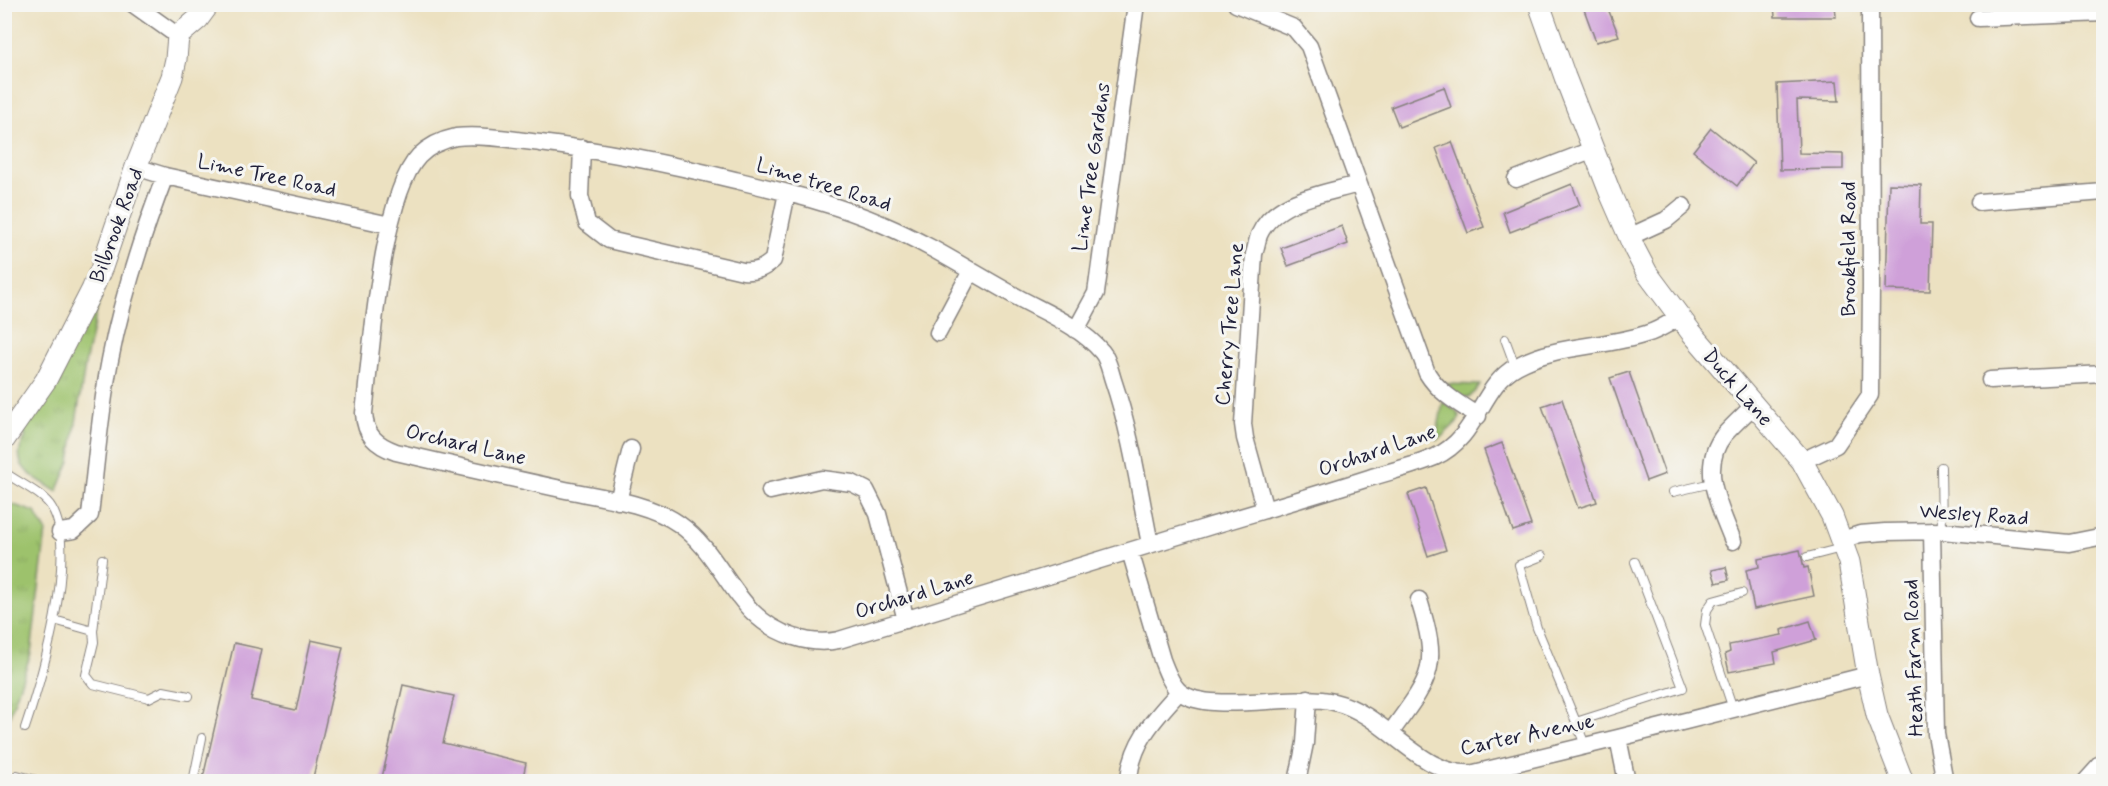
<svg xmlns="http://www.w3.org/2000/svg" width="2108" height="786" font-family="Mynerve,sans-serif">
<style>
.grass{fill:url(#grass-tufts);stroke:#607254;stroke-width:1.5}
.building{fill:#cfa0d9}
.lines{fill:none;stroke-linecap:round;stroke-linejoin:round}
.service-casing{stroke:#87827e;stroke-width:10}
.minor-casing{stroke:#87827e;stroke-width:19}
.tertiary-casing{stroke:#87827e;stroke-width:23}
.service{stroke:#fff;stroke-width:8}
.minor{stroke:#fff;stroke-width:16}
.tertiary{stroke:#fff;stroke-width:21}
.labels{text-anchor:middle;stroke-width:6;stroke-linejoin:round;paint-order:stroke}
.street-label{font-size:21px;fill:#22223b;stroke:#f6f6f2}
</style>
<defs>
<pattern id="grass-tufts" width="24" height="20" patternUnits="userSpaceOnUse" patternTransform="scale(1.5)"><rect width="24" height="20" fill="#9dc26c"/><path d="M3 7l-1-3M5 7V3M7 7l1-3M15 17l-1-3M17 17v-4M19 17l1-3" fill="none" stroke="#87a65e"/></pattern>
</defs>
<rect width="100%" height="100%" fill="#f6f6f2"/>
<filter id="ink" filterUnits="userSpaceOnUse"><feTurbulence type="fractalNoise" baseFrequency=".0167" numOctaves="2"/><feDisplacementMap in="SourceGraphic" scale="12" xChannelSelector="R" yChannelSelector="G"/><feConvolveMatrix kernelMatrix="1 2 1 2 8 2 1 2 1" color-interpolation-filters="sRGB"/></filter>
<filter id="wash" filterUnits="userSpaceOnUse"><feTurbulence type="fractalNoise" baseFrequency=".008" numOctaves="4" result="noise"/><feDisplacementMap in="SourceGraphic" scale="24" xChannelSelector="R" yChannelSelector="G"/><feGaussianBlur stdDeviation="1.35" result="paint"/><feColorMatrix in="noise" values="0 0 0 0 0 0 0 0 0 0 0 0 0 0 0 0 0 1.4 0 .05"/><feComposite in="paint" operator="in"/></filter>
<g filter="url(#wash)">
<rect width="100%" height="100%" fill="#ece1c1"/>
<path class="grass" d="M102 288 86 359 70 461 57 492C35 476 6 468 26 436L20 432Z
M1447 384 1480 385 1470 397C1459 398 1452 393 1447 384Z
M1443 402 1456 411 1460 417 1456 423 1438 440 1436 439Z
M5 502 35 512 46 531 31 653 5 729Z"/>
<g id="blocks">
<path class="building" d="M1582 4H1606L1619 36 1596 42Z
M1774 4H1835L1836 17H1775Z
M1837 81 1839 101 1797 100 1799 153 1843 154V169L1780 170 1777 84Z
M1444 87 1451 107 1399 127 1391 107Z
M1711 128 1754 163 1737 186 1693 151Z
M1452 142 1484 227 1468 233 1436 148Z
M1572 184 1580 205 1510 232 1503 212Z
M1889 184 1921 185 1920 224H1932L1930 291 1886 290Z
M1342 226 1348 244 1288 266 1281 248Z
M1629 372 1665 474 1646 481 1610 378Z
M1562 399 1597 502 1578 508 1542 406Z
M1502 443 1531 525 1513 531 1484 450Z
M1426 488 1446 550 1428 556 1408 494Z
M1800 550 1804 568 1808 567 1814 596 1754 609 1746 570 1759 567 1758 559Z
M1726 567 1729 580 1716 583 1712 570Z
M1810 621 1816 640 1774 652 1776 663 1729 672 1725 654 1730 652 1729 645 1782 635 1781 630Z
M311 640 343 647 312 782H202L234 643 262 649 251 700 296 710Z
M403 685 454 696 443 743 526 763 522 782H381Z"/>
</g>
</g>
<g filter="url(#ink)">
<use href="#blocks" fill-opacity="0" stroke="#87827e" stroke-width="1.5"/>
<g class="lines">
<g class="service-casing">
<path id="service" d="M1505 339 1515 366
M1941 467 1942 531
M4 472C19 483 43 493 52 508 79 554 41 680 25 728
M1673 492 1712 483
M1542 556 1519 565 1537 628 1576 722
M1807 557 1834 550 1843 545
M54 620 93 631 102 559
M93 631 94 642 86 675 93 684 149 698 163 691 189 696
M1733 709 1705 625 1707 610 1713 601 1742 593
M1585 745 1576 722 1683 688 1635 562
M7 782 17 775 44 782
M193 782 202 738"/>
</g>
<g class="minor-casing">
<path id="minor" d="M133 4 178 36
M1236 4 1294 28 1309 46 1427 373C1439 393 1459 404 1478 416
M1978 18 2104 13
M582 148 580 196 587 223 609 240 743 271C756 272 763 269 773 260L787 193
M136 167 165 176 390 225
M1516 179 1594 149
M1979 202 2104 192
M1629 237 1666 220 1683 206
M1076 330 1096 293 1136 4
M938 333 971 271
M1990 380 2104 374
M1802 461 1836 445 1870 395 1871 285 1870 4
M770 491 822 479 852 483 866 490 878 514 906 620
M618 501 631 449
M1265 510 1245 438 1243 424 1254 254C1256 248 1257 241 1259 235 1275 199 1324 194 1358 184
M1932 531 1936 734 1945 782
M60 532 74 530 90 515C96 464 100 411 110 360 122 297 142 236 165 176
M1733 541C1720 507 1698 468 1724 435 1733 425 1744 415 1754 405
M1150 544C1139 489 1131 433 1113 380 1110 371 1108 359 1102 352 1080 326 1046 313 1017 297 973 273 931 245 884 225 836 204 785 192 735 180 670 164 606 151 540 143 516 140 480 134 456 137 442 140 429 146 419 156 381 196 371 355 364 413 365 435 376 445 396 452 451 465 506 477 561 489 598 497 648 502 679 524 726 557 734 619 794 637 809 642 824 643 839 640 960 604 1080 565 1201 529 1257 512 1313 496 1369 478 1391 471 1414 466 1435 457 1479 437 1480 386 1517 366 1556 344 1604 348 1646 334 1658 331 1668 324 1679 317
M1843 545 1851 537 1860 534 1885 532 1942 531 2069 543 2104 536
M1130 551 1162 660C1166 670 1171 685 1180 692 1209 715 1294 692 1334 702 1387 714 1420 778 1474 773L1618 738 1868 675
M1391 732C1432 676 1440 668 1419 600
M1618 738 1627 782
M1129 782C1130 744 1155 718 1179 692
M1297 782 1305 743 1308 698
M2085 782 2104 761"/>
</g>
<g class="tertiary-casing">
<path id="tertiary" d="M1539 4 1565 77 1611 195 1635 250 1647 273 1691 332 1802 461 1832 516 1849 562 1868 675 1877 715 1903 782
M4 440 46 380 92 290 102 267 136 167 172 77 176 59 178 36 198 19 209 4"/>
</g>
<use href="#service" class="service"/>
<use href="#minor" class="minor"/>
<use href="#tertiary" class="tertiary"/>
</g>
</g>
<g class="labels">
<g class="street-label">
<text transform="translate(1091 167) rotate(-82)" y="7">Lime Tree Gardens</text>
<text transform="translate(267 175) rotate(12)" y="7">Lime Tree Road</text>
<text transform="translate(824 184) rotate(17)" y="7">Lime tree Road</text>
<text transform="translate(116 225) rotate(-70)" y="7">Bilbrook Road</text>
<text transform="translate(1848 249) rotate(-90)" y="7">Brookfield Road</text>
<text transform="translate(1229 324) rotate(-85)" y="7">Cherry Tree Lane</text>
<text transform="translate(1738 387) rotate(49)" y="7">Duck Lane</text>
<text transform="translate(466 444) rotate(13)" y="7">Orchard Lane</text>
<text transform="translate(1377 450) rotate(-19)" y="7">Orchard Lane</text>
<text transform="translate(1974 514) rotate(4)" y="7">Wesley Road</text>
<text transform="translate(914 594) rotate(-17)" y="7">Orchard Lane</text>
<text transform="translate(1913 658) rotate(-92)" y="7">Heath Farm Road</text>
<text transform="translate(1527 734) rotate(-12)" y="7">Carter Avenue</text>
</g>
</g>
<rect width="2108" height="786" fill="none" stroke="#f6f6f2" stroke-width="24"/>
</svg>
